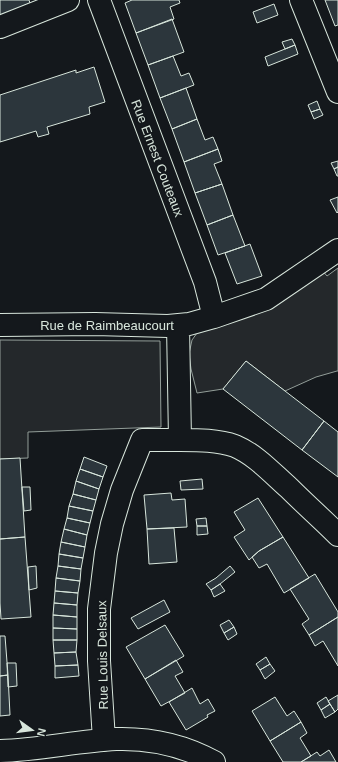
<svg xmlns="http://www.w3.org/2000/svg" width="338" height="762" font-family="Helvetica,sans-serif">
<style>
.parking{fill:#24282b;stroke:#939e99}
.building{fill:#2c363c;stroke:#d8e6dc}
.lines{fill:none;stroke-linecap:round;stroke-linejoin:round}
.street-casing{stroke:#d8e6dc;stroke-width:24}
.street{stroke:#14181c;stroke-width:22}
.labels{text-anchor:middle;stroke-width:3;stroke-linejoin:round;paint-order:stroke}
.street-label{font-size:13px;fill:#d8e6dc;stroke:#14181c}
</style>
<rect width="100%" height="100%" fill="#14181c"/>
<path class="parking" d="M338 268V371H337L316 377 285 391 246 361 223 389 197 393 191 369 189 354 192 340 197 333 322 270 327 276Z
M0 340 160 341 161 427 28 432V458L0 459Z"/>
<path class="building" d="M0 0H29L30 3 0 16Z
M132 0H179L180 3 170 7 174 19 136 33 125 3Z
M325 0H338V25L335 26Z
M274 4 278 15 257 23 253 12Z
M172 19 184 52 148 65 136 33Z
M292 39 295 45 285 49 282 42Z
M295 45 298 54 268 66 265 57Z
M173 56 181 76 189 73 194 85 160 98 148 65Z
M94 67 105 102 89 107 90 114 47 127 49 134 38 137 36 131 0 142V95L76 70V73Z
M186 88 197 119 172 129 160 98Z
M317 101 320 109 311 112 308 105Z
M320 109 323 115 314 119 311 112Z
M197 119 205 140 213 137 218 149 184 162 172 129Z
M218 149 222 161 214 164 222 184 195 193 184 162Z
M338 161V167L334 169 331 163Z
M338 167V176H337L334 169Z
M222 184 233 215 207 225 195 193Z
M338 197V212L337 213 330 200Z
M233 215 245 246 218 255 207 225Z
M250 244 262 276 237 284 225 253Z
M246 361 324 421 302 450 223 389Z
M324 421 338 432V477L302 450Z
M84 457 107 466 103 477 80 469Z
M20 458 25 537 0 539V459Z
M80 469 103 477 99 489 76 481Z
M202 479 203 489 181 490 180 481Z
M76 481 99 489 96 500 73 494Z
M22 487H30L31 510 24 511Z
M171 493 172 500 185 499 187 527 147 529 144 495Z
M73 494 96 500 93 511 69 506Z
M258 498 283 537 259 551 249 560 234 537 245 530 234 512Z
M69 506 93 511 90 523 67 518Z
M67 518 90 523 87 535 64 529Z
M206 518 207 526H197L196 519Z
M197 526H207L208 534 197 535Z
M174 528 177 562 149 564 147 529Z
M64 529 87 535 85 547 61 542Z
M25 537 31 617 1 619 0 603V539Z
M283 537 309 578 284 593 267 564 259 568 252 557 259 551Z
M61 542 85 547 83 558 59 554Z
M59 554 83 558 81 569 58 566Z
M36 566 37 588 29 590 28 567Z
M58 566 81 569 80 581 56 578Z
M230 566 235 572 220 584 211 590 206 584 216 578Z
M315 574 338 612V617L309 635 302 624 309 619 290 589Z
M56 578 80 581 78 593 55 591Z
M220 584 225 591 214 597 211 590Z
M55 591 78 593 77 605 54 603Z
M164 600 170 612 138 629 131 618Z
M54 603 77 605V617L53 615Z
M53 615 77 617V629L53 628Z
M338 617V666L323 641 315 646 309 635Z
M229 620 234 627 224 633 220 625Z
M165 625 184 656 145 679 126 647Z
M234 627 237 634 228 640 224 633Z
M53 628 77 629V640H53Z
M0 636H5L8 675 0 676Z
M53 640H77L76 652 54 653Z
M76 652 78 665 55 666 54 653Z
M266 657 270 664 260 670 256 664Z
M176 660 183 672 175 676 185 693 161 706 145 679Z
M7 663H16L17 686 8 687Z
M270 664 275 671 265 679 260 670Z
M78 665 79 676 55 678V666Z
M8 675 10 715 0 716V676Z
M192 688 200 704 208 699 215 711 207 715 208 717 186 730 169 702Z
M338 695V709L335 712 328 701Z
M275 697 287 716 294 711 301 722 270 741 252 711Z
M326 697 330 704 321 710 317 703Z
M330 704 335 712 325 718 321 710Z
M301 722 307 733 300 738 311 756 301 762H283L270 741Z
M329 750 336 762H301L317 752 320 756Z"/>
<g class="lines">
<g class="street-casing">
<path id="street" d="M99 0 205 282 214 317
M301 0 338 92
M0 27 68 0
M0 325 95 324 168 326 189 324 214 317 266 299 338 250
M180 440C199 440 218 440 235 446 256 455 272 473 289 488 305 504 322 519 338 535
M104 740 99 661V609L106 553 112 524 122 490 142 440H180L178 325
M0 751C39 750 77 741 116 739 150 738 185 746 214 762"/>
</g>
<use href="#street" class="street"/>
</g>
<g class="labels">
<g class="street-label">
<text transform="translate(158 158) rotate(69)" y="5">Rue Ernest Couteaux</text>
<text x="107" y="330">Rue de Raimbeaucourt</text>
<text transform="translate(102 655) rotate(-91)" y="5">Rue Louis Delsaux</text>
</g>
</g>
<g transform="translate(32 730) rotate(104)" stroke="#14181c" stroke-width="3" paint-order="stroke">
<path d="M0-3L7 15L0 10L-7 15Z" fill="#d8e6dc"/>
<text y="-6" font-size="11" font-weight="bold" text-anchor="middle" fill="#d8e6dc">N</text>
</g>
</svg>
